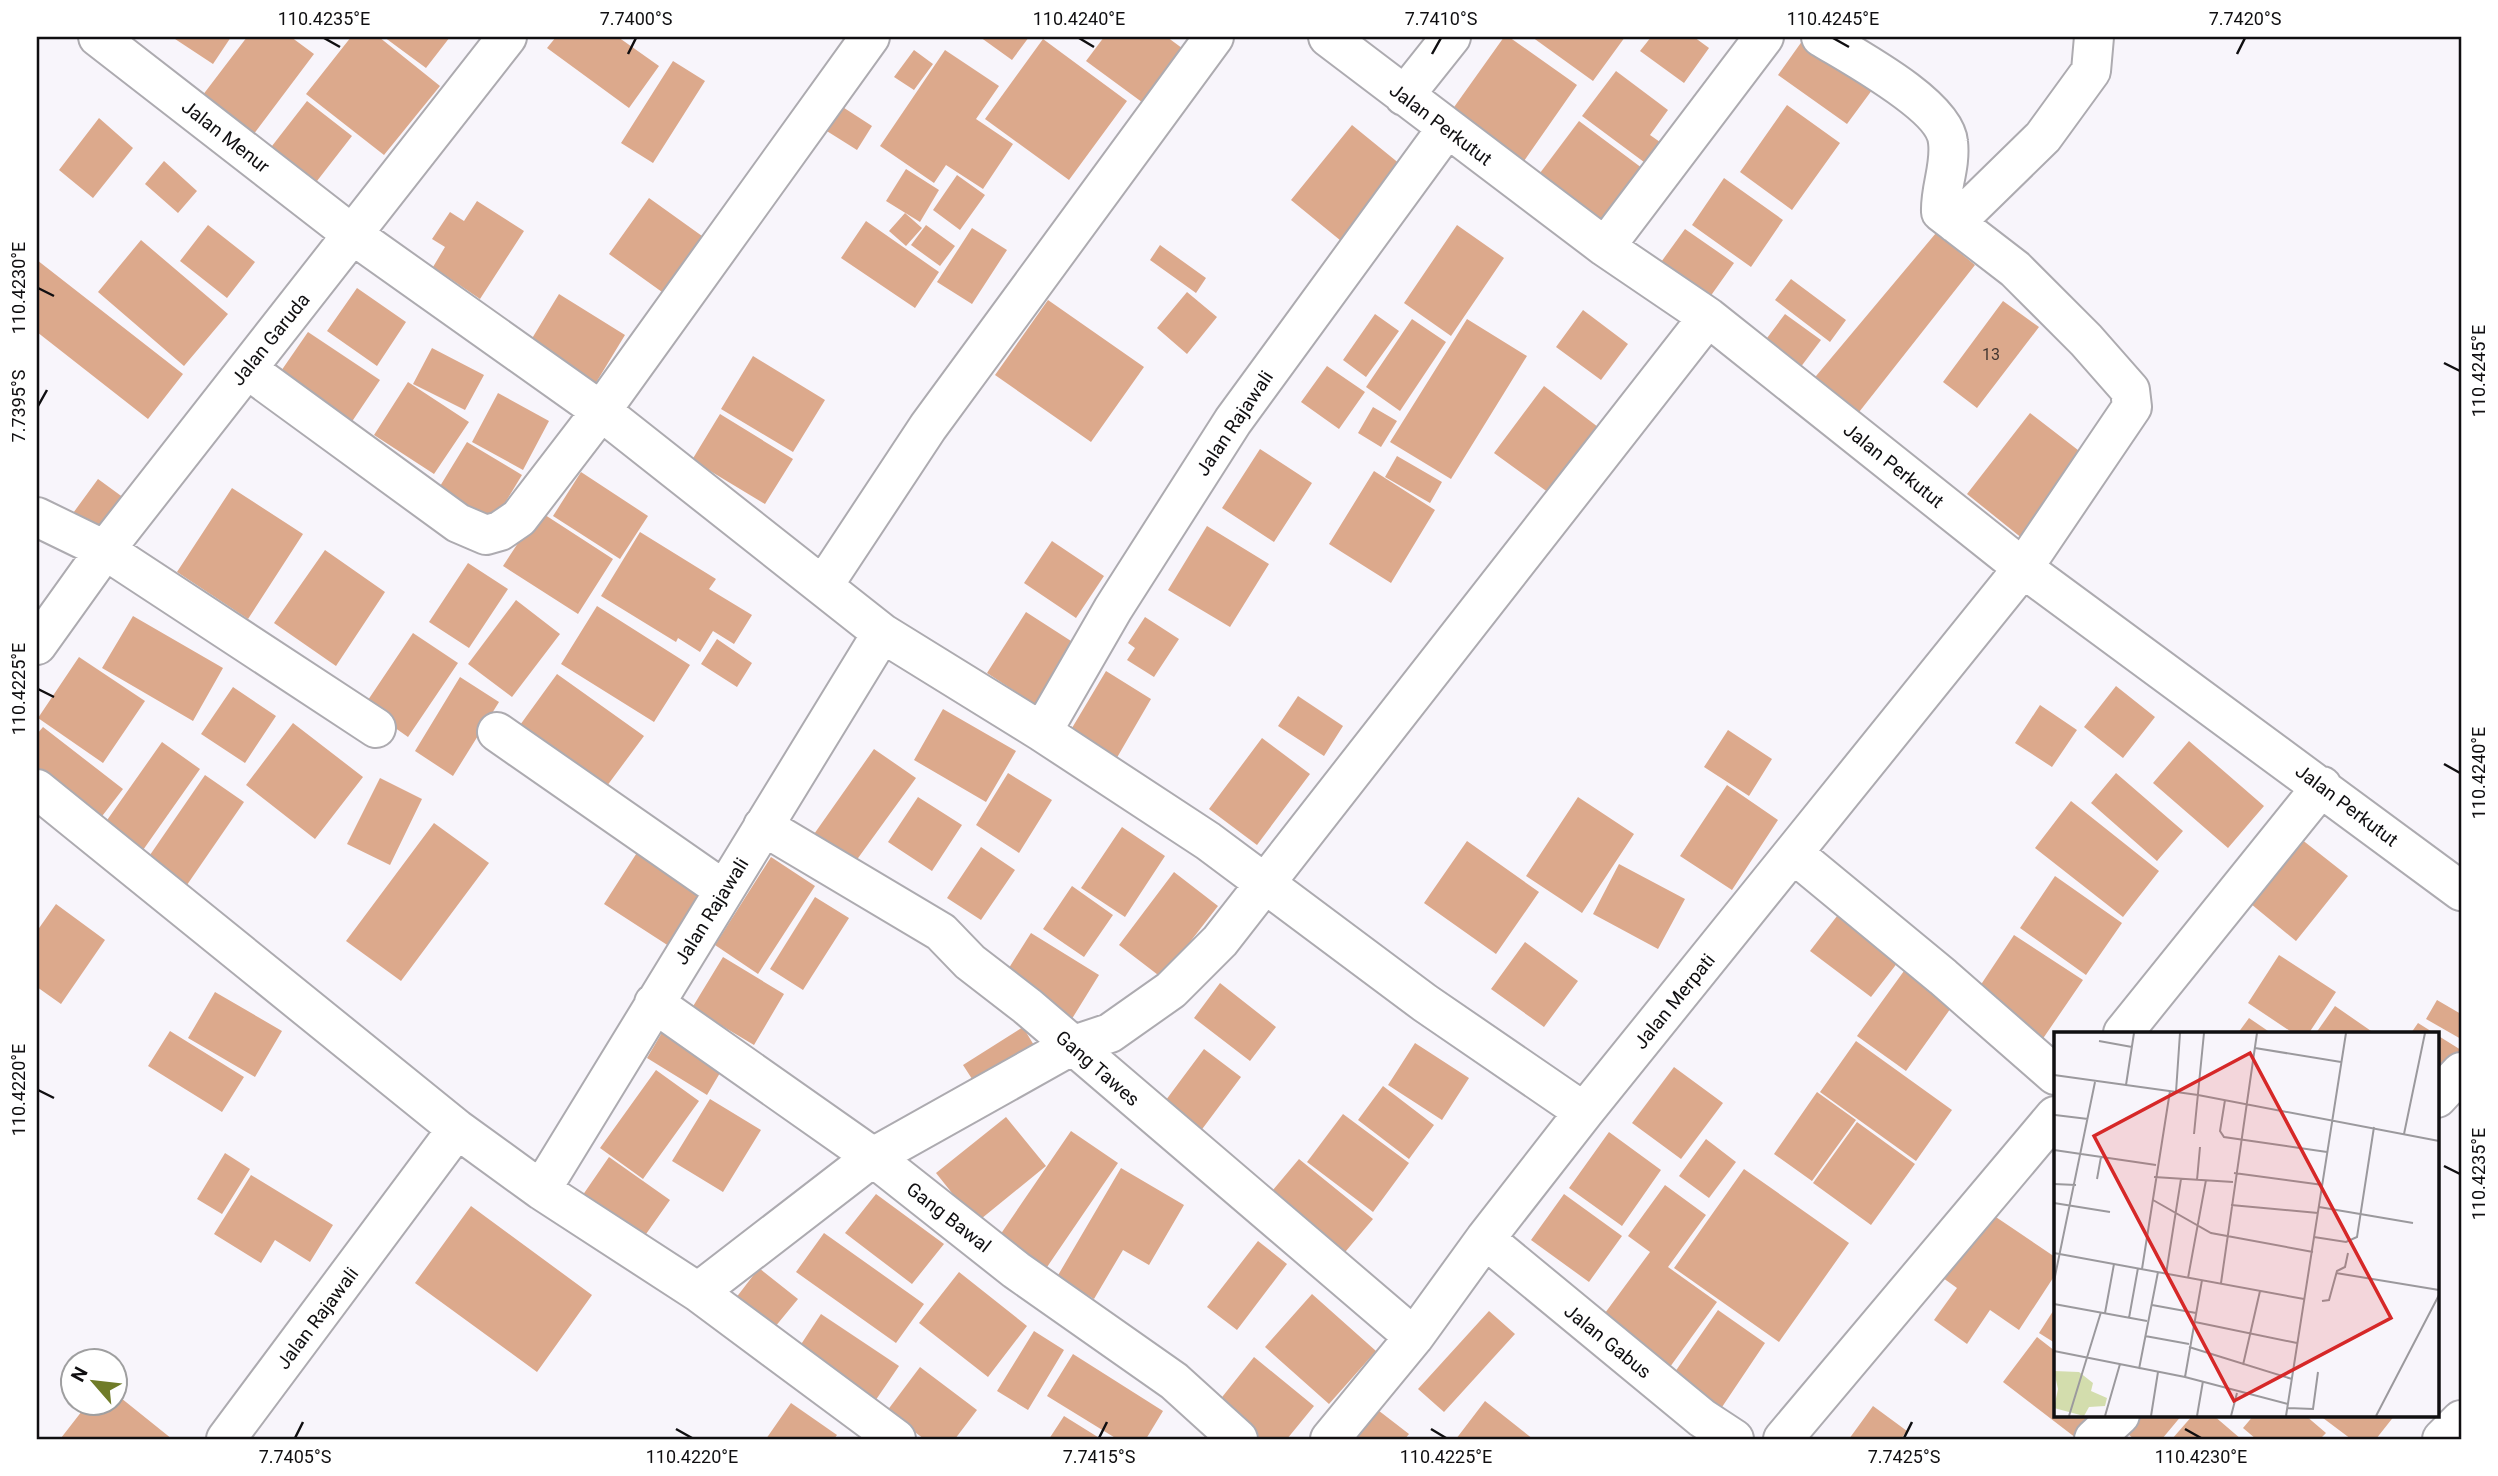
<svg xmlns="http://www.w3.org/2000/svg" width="2498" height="1476" font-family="Roboto,sans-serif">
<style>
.building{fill:#dca98c}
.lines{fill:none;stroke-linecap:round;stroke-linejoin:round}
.minor-casing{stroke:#adabb0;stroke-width:42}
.minor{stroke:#fff;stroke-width:38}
.ticks{fill:none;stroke:#100f11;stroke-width:2.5}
.labels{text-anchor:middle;stroke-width:7;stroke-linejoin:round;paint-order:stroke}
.number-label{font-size:16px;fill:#433630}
.street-label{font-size:19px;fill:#100f11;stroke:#fff}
.inset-road{fill:none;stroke:#9b999d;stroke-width:2}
.view{fill:#d62828;fill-opacity:0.15;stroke:#d62828;stroke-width:3.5}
.inset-edge{fill:none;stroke:#100f11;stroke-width:3.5}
.neatline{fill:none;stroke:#100f11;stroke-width:2.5}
.ticks-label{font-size:18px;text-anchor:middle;fill:#100f11}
</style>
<rect width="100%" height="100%" fill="#f8f5fb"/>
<path class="building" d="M172 37H231L213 64Z
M247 37H291L314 54 247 143 196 104Z
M351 37H379L440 86 384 155 306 94Z
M384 37H450L426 68Z
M556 37H618L659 66 629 108 547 48Z
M980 37H1029L1012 60Z
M1104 37H1167L1190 54 1150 108 1086 61Z
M1504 37H1509L1577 85 1524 161 1452 110Z
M1532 37H1625L1593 81Z
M1651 37H1694L1709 48 1684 83 1640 51Z
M1805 37 1875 86 1847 124 1778 75Z
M1043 39 1127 101 1069 180 985 119Z
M914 50 933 64 914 90 894 77Z
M945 50 999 86 976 119 1013 144 983 189 946 165 934 183 880 146Z
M673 61 705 81 653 163 621 143Z
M1616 71 1668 110 1650 135 1667 147 1652 168 1582 116Z
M307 101 352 136 310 190 265 155Z
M838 104 872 126 857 150 822 128Z
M1787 105 1840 143 1792 210 1740 172Z
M99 118 133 148 93 198 59 170Z
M1579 121 1650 174 1605 234 1534 181Z
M1352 125 1406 169 1346 245 1291 200Z
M164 161 197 191 178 213 145 184Z
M906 169 939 190 920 222 886 201Z
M957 175 985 195 960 230 933 210Z
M1724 178 1783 220 1751 267 1692 225Z
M649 198 709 241 669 297 609 254Z
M477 201 524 231 480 299 433 267 445 247 432 239 450 212 464 221Z
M905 213 922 228 906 246 889 231Z
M866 221 939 272 915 308 841 258Z
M208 225 255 262 227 298 180 261Z
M926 225 955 246 940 266 911 245Z
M1457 225 1504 258 1451 336 1404 303Z
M972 228 1007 250 972 304 937 282Z
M1685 229 1734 263 1700 311 1651 276Z
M1936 233 1975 265 1852 421 1806 388Z
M141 240 228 314 184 366 98 292Z
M1160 245 1206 278 1196 293 1150 260Z
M37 260 183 374 148 419 37 332Z
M1791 279 1846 320 1830 342 1775 300Z
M357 288 406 322 377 366 327 331Z
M1187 292 1217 317 1187 354 1157 328Z
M559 294 625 335 594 386 528 345Z
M1048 300 1144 367 1091 442 995 375Z
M2003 301 2039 327 1977 408 1943 382Z
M1583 310 1628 344 1601 380 1556 347Z
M1375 314 1399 331 1366 377 1343 360Z
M1785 314 1821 340 1794 376 1758 350Z
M1412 319 1446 342 1400 411 1366 387Z
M1467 319 1527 356 1451 479 1390 442Z
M308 332 380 380 351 423 279 374Z
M432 348 484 375 465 410 413 384Z
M753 356 825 400 793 452 721 409Z
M1327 366 1365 392 1339 429 1301 402Z
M408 382 469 422 434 474 374 435Z
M1544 386 1598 427 1549 493 1494 453Z
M498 393 549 421 523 470 472 442Z
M1373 407 1397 421 1381 447 1358 433Z
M2030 413 2087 457 2023 539 1967 494Z
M720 414 793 459 765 504 692 460Z
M467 442 522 475 489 529 434 496Z
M1260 449 1312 483 1274 542 1222 508Z
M1397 456 1442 482 1430 503 1385 477Z
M1374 471 1435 510 1391 583 1329 544Z
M581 472 648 516 620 559 553 516Z
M98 479 124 498 94 539 68 520Z
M232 488 303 534 248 619 177 572Z
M539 511 613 559 578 614 503 566Z
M1207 526 1269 564 1230 627 1168 590Z
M640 532 716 579 709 589 752 615 734 644 713 631 700 652 678 638 676 642 601 596Z
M1052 541 1104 576 1076 618 1024 583Z
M325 550 385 592 336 666 274 623Z
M468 563 508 589 469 648 429 622Z
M516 600 560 634 512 697 468 664Z
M597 606 690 665 654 722 561 664Z
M1026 612 1085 650 1045 711 987 673Z
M133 616 223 668 193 721 102 668Z
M1145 617 1179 639 1154 677 1127 660 1135 648 1128 643Z
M413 633 458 663 408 737 364 706Z
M717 639 752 663 737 687 701 664Z
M79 657 145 701 103 763 38 718Z
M1106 671 1151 699 1115 761 1069 733Z
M557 674 644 736 601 794 515 732Z
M460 677 499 702 453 776 415 751Z
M2116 686 2155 717 2123 758 2084 727Z
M233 687 276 716 245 763 201 734Z
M1298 696 1343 726 1324 756 1278 726Z
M2040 705 2077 730 2052 767 2015 743Z
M943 709 1016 751 986 802 914 760Z
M293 723 363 777 315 839 246 785Z
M43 727 123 789 96 824 37 778V734Z
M1728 730 1772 759 1749 796 1704 767Z
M1262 738 1310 774 1257 845 1209 809Z
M2189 741 2264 806 2228 848 2153 783Z
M162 742 200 769 136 860 98 833Z
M874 749 916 778 853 865 812 837Z
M1008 773 1052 800 1019 853 976 825Z
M2116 773 2183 831 2157 861 2091 803Z
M205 775 244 802 178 898 139 871Z
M380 778 422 799 390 865 347 844Z
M1727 785 1778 820 1732 890 1680 856Z
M918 797 962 825 932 871 888 842Z
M1578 797 1634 834 1582 913 1526 876Z
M2071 801 2159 871 2123 917 2035 848Z
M434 823 489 863 401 981 346 941Z
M1122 827 1165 856 1125 917 1081 888Z
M2296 835 2348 876 2296 941 2245 899Z
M1467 841 1539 892 1496 954 1424 903Z
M981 847 1015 870 981 920 947 898Z
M640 848 712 894 675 950 604 904Z
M771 857 815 886 758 974 715 945Z
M1619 864 1685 899 1658 949 1593 914Z
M1174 872 1218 906 1162 978 1119 945Z
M2055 876 2122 923 2086 975 2020 928Z
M1072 886 1113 915 1084 957 1043 929Z
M815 897 849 918 803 990 770 969Z
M56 904 105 940 61 1004 37 987V931Z
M1844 907 1905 953 1871 997 1810 951Z
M1031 933 1099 975 1070 1022 1002 979Z
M2014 935 2083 980 2042 1040 1974 995Z
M1525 942 1578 981 1544 1027 1491 989Z
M2279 955 2336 992 2309 1033H2293L2248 1003Z
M723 957 784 994 754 1045 692 1008Z
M1909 964 1958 998 1906 1071 1857 1036Z
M1220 983 1276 1027 1250 1061 1194 1018Z
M215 992 282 1031 255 1077 188 1038Z
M2437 1000 2461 1014V1039L2426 1019Z
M2335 1006 2374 1033H2316Z
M2249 1018 2271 1033H2238Z
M2418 1023 2434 1033H2411Z
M667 1024 727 1061 707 1095 647 1058Z
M1023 1027 1035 1047 976 1085 963 1065Z
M170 1031 244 1077 222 1112 148 1066Z
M2437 1035 2461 1050V1055L2437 1081Z
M1856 1041 1952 1110 1916 1161 1820 1092Z
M1415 1043 1469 1078 1442 1120 1388 1085Z
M1204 1049 1241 1077 1197 1136 1160 1108Z
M1674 1067 1723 1103 1681 1159 1632 1123Z
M656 1070 699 1101 643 1179 600 1148Z
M1383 1086 1434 1125 1409 1159 1358 1120Z
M1817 1092 1856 1120 1812 1181 1774 1154Z
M710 1099 761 1130 723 1192 672 1161Z
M1343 1114 1409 1163 1373 1212 1307 1162Z
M1006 1117 1046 1166 976 1223 936 1173Z
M1857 1122 1915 1164 1871 1225 1813 1183Z
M1071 1131 1118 1163 1045 1270 998 1238Z
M1609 1132 1661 1170 1622 1226 1569 1188Z
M1706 1139 1736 1162 1709 1198 1679 1176Z
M225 1153 250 1169 222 1214 197 1199Z
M609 1157 670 1200 639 1244 578 1202Z
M1299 1159 1373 1219 1335 1264 1262 1203Z
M1121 1168 1184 1205 1149 1265 1123 1250 1094 1299 1057 1277Z
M1744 1169 1849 1243 1779 1342 1674 1268Z
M251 1175 333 1225 310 1262 275 1240 261 1263 214 1234Z
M1665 1185 1706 1215 1668 1267 1717 1302 1662 1378 1594 1328 1650 1252 1628 1236Z
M876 1194 944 1244 912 1284 845 1233Z
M1564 1194 1622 1236 1589 1282 1531 1240Z
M471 1206 592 1295 537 1372 415 1283Z
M1987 1211 2055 1257V1275L2019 1330 1990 1310 1967 1344 1934 1320 1957 1288 1943 1278Z
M824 1233 924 1304 896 1343 796 1272Z
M1258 1241 1287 1264 1237 1330 1207 1307Z
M759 1268 798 1299 770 1333 732 1303Z
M959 1272 1027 1326 988 1377 919 1323Z
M1312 1294 1376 1351 1329 1404 1265 1347Z
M2055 1308V1343L2039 1333Z
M1718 1310 1765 1343 1716 1416 1668 1382Z
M1489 1311 1515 1334 1444 1412 1418 1389Z
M821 1314 899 1366 871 1407 794 1355Z
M1034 1331 1064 1350 1028 1410 997 1391Z
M2037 1337 2055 1351V1415H2094L2076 1438 2003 1382Z
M1073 1354 1163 1411 1146 1439H1117L1047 1396Z
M1254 1357 1314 1406 1287 1439H1245L1211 1411Z
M920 1367 977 1410 955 1439H924L887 1411Z
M116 1394 172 1439 61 1438 89 1402H116Z
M1485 1401 1533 1439H1456Z
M791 1403 837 1435 834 1439H766Z
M1873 1406 1907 1431 1901 1439H1849Z
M1374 1407 1409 1434 1405 1439H1349Z
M2135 1415H2182L2162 1439H2134L2123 1430Z
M2193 1415H2213L2241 1439H2172Z
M2254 1415H2305L2326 1433 2320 1439H2256L2243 1428Z
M2319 1415H2395L2376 1439H2351Z
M1064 1416 1101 1439H1049Z"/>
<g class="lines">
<g class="minor-casing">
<path id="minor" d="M98 37 353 235 601 411 882 633 1042 732 1208 841 1425 1003 1584 1112
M1328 37 1605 247 1708 317 2023 568 2461 891
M1404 96 1451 37
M1955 223 2043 137 2091 71 2094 37
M1605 247 1764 37
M247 369 458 523 486 535 500 531 519 518 601 411 870 37
M37 517 105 550 376 728
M823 586 928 427 1214 37
M37 645 105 550 507 37
M497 732 724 890
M1042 732 1113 609 1233 421 1447 128
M37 789 457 1129 541 1190 698 1292 896 1439
M763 826 941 932 970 962 1027 1006 1414 1337
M1794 854 1943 977 2055 1075
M654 1003 873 1157 1016 1270 1174 1381 1238 1439
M2123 1033 2322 786
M2437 1098 2461 1072
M541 1190 882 633
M1485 1239 1702 1418 1734 1439
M698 1292 873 1157 1071 1046 1110 1033 1171 990 1220 941 1708 317
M226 1439 457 1129
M1330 1439 1414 1337 1485 1239 1584 1112 2023 568 2132 407 2130 390 2086 340 2015 269 1941 212C1940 188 1951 167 1948 142 1945 105 1852 56 1821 37
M1783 1439 2055 1116
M2094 1439 2120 1415
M2442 1439 2461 1420"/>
</g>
<use href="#minor" class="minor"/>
</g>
<path class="ticks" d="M324 38 340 47M1079 38 1094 47M1833 38 1849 47M628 54 636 38M1432 54 1441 38M2237 54 2245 38M38 288 54 296M2444 363 2460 371M38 406 47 390M38 689 54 697M2444 764 2460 773M38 1090 54 1098M2444 1166 2460 1174M676 1429 692 1438M1431 1429 1446 1438M2185 1429 2201 1438M295 1438 303 1422M1099 1438 1107 1422M1904 1438 1912 1422"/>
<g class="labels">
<g class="number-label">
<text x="1991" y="360">13</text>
</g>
<g class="street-label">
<text transform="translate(1441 124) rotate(37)" y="7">Jalan Perkutut</text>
<text transform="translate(226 136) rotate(38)" y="7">Jalan Menur</text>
<text transform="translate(270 339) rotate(-51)" y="7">Jalan Garuda</text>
<text transform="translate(1234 423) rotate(-56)" y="7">Jalan Rajawali</text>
<text transform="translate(1894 465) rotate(39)" y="7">Jalan Perkutut</text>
<text transform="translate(2347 805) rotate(37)" y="7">Jalan Perkutut</text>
<text transform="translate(711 911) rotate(-58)" y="7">Jalan Rajawali</text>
<text transform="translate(1674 1001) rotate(-51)" y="7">Jalan Merpati</text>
<text transform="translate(1098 1068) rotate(41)" y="7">Gang Tawes</text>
<text transform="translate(949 1217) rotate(38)" y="7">Gang Bawal</text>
<text transform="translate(317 1318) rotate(-53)" y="7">Jalan Rajawali</text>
<text transform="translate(1608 1341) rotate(39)" y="7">Jalan Gabus</text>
</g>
</g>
<g transform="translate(2054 1032)">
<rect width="385" height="385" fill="#f8f5fb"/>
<path d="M0 339 25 340 39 351 37 359 53 366 51 374 35 375 30 384 0 376 4 357Z" fill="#d3ddad"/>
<path class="inset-road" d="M45 9 78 15M201 16 287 30M0 43 144 63 385 109M72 53 80 1M122 60 126 1M171 68 166 99 170 105 273 120M1 83 34 87M140 102 150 1M350 102 371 1M0 118 102 133M180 141 269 153M100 145 179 150M43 147 47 125M143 148 146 115M0 152 22 153M99 168 157 201 259 220M0 171 56 180M177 173 264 181M265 175 359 191M260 205 292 210 303 205 320 95M0 221 250 267M88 237 116 59M282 241 385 258M112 242 127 147M134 246 152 148M0 249 41 50M167 251 203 1M268 269 275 268 283 239 291 235 294 221M0 272 93 289M98 273 142 281M51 281 60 232M75 286 84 236M141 290 243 311M91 304 135 312M135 315 238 347M0 319 131 345 234 372M189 333 206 259M85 337 104 240M131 345 148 248M234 376 259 377 264 340M15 384 47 280M51 384 66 332M97 384 104 340M143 384 149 349M177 384 183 361M232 384 292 1M322 384 385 263"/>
<path class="view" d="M196 21 337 286 180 369 40 104Z"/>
<rect width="385" height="385" class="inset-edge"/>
</g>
<rect width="2498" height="1476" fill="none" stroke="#ffffff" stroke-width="77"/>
<g transform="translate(94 1382) rotate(298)"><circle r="33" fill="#ffffff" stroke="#9f9fa0" stroke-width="2"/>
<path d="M0-5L12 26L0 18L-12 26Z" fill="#707c29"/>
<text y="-10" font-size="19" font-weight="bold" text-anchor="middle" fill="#100f11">N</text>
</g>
<rect x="38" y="38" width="2422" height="1400" class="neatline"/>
<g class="ticks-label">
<text x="324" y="25">110.4235°E</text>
<text x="636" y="25">7.7400°S</text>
<text x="1079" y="25">110.4240°E</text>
<text x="1441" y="25">7.7410°S</text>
<text x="1833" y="25">110.4245°E</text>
<text x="2245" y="25">7.7420°S</text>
<text transform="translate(19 288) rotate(-90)" y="6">110.4230°E</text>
<text transform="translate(2479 371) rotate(-90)" y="6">110.4245°E</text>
<text transform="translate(19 406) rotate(-90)" y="6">7.7395°S</text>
<text transform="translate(19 689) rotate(-90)" y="6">110.4225°E</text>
<text transform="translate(2479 773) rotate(-90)" y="6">110.4240°E</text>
<text transform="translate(19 1090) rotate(-90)" y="6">110.4220°E</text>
<text transform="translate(2479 1174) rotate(-90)" y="6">110.4235°E</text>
<text x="295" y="1463">7.7405°S</text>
<text x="692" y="1463">110.4220°E</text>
<text x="1099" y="1463">7.7415°S</text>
<text x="1446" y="1463">110.4225°E</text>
<text x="1904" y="1463">7.7425°S</text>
<text x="2201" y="1463">110.4230°E</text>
</g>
</svg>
